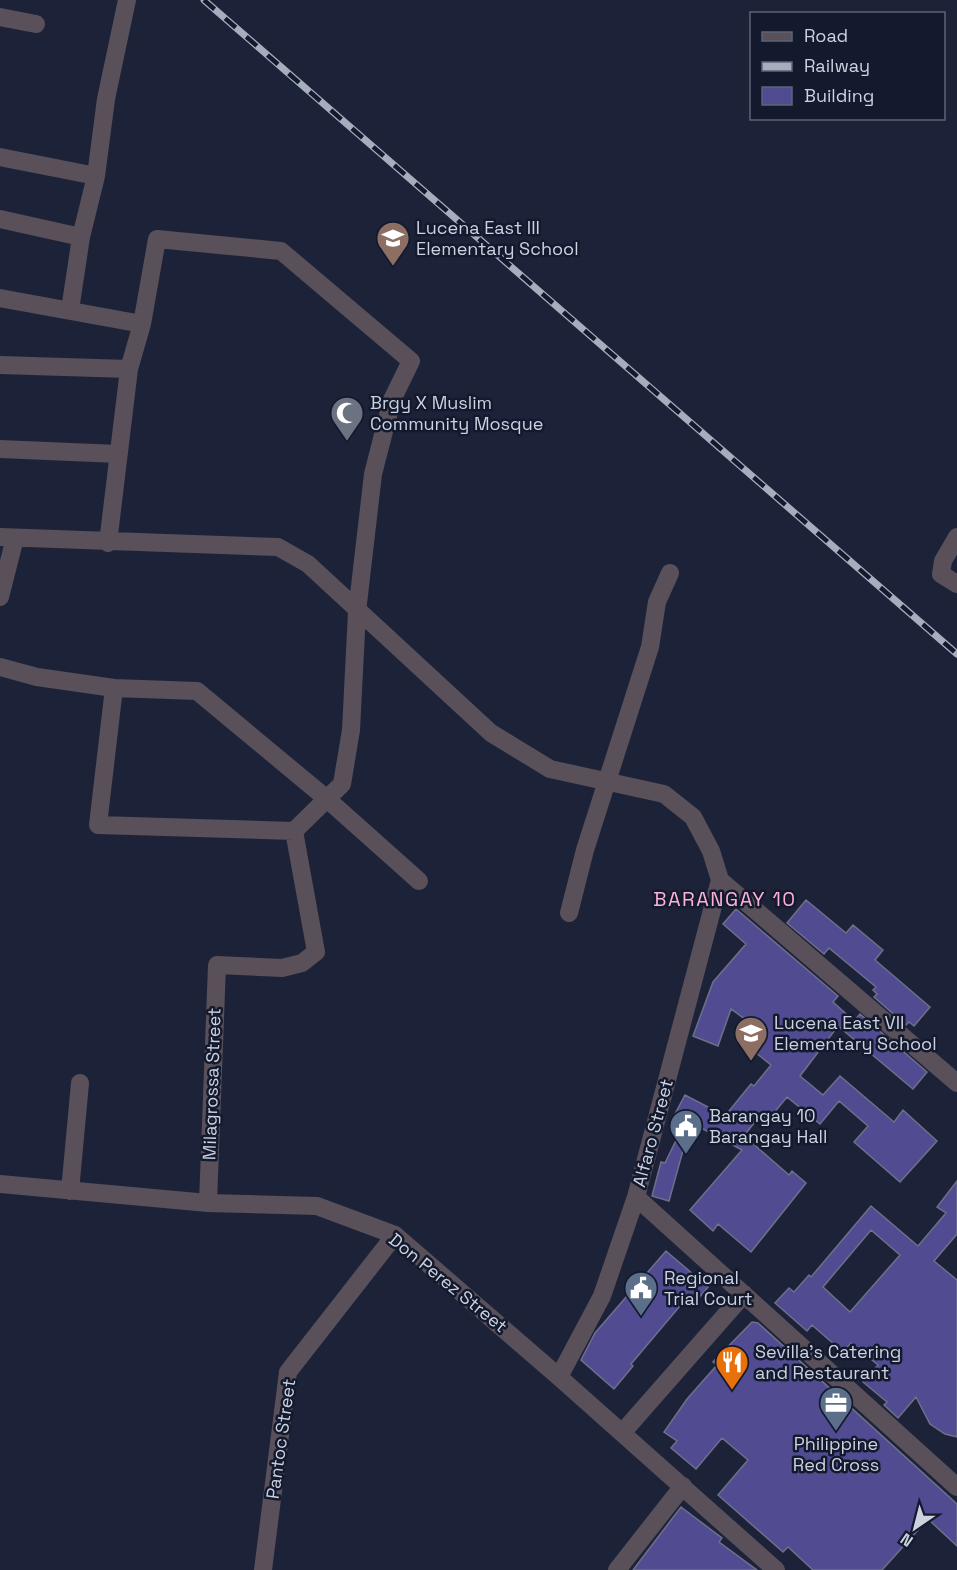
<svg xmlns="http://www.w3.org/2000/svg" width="957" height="1570" font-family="'Space Grotesk',sans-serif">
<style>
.building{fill:#514c91;stroke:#6f6f8b;stroke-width:1.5;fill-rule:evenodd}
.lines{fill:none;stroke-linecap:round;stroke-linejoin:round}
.minor{stroke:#59505a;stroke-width:18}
.rail-casing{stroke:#a6adbc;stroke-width:7}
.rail{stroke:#131a2e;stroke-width:4.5;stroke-dasharray:14;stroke-linecap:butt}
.labels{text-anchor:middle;stroke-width:5;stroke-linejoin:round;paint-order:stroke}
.poi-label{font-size:18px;fill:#ccd2e0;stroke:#131a2e;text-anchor:start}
.street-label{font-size:18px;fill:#ccd2e0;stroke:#131a2e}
.neighbourhood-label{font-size:20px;letter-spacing:1.5px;fill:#fcb1d9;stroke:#131a2e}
</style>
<rect width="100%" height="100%" fill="#1c2339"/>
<path class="building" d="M806 900 846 933 853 925 883 950 875 960 930 1007 914 1026 909 1022 906 1025 874 997 877 994 873 990 876 987 829 948 824 954 787 923Z
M736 909 838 996 833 1002 854 1021 860 1014 927 1072 913 1089 838 1026 800 1076 823 1095 840 1076 894 1122 903 1110 937 1141 900 1182 854 1142 868 1126 839 1101 820 1124 787 1097 768 1120 761 1114 744 1136 789 1175 792 1171 806 1183 751 1252 718 1224 713 1231 690 1210 742 1150 675 1114 685 1095 725 1116 751 1084 754 1086 771 1065 751 1049 764 1033 731 1009 718 1046 693 1036 713 982 746 944 723 924Z
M683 1126 689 1129 669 1201 652 1196 661 1162 665 1163Z
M957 1181V1234L934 1261 957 1280V1437L945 1434 930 1424 916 1397 898 1418 884 1405 887 1402 863 1382 878 1365 851 1343 843 1352 812 1325 807 1331 775 1303 789 1288 794 1292 809 1275 811 1277 871 1206 918 1246 946 1213 937 1207ZM871 1230 900 1255 850 1312 823 1287Z
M666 1251 708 1287 692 1306 685 1300 631 1364 633 1366 614 1389 581 1360 595 1333Z
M752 1322 758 1323 957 1504V1546L928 1519 882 1570H813L788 1547 783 1552 718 1495 748 1460 722 1438 696 1469 671 1448 677 1441 664 1432 687 1399 717 1365 713 1362Z
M681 1507 722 1538 719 1542 757 1570H633Z"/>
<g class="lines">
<path class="minor" d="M0 17 36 24
M0 157 96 176
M0 219 81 237
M0 298 142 324
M70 310 81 237 96 176 106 99 127 0
M0 365 129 369
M0 449 118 454
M0 537 278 547 308 564 491 733 550 769 664 794 693 817 711 851 720 880
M957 537 943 561 941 574 957 584
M0 597 15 538
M0 667 37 677 114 688 98 825 294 831 342 784 351 730 357 612 373 474 392 400 411 361 281 251 157 239 142 324 129 369 108 543
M114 688 197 691 327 799 419 881
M720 880 957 1083
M569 913 585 850 650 647 657 602 670 573
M0 1184 208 1203 317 1206 395 1235 559 1377 776 1570
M70 1191 80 1083
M636 1197 957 1487
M208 1203 217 965 282 968 302 963 316 952 294 831
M559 1377 602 1296 636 1197 720 880
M622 1433 744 1294
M263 1570 288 1372 395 1235
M617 1570 683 1486"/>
<g class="rail-casing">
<path id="rail" d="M204 0 957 654"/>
</g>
<use href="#rail" class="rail"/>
</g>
<defs>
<g id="school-pin" transform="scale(1.725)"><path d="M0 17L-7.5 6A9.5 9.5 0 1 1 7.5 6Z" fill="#8d6e63" stroke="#131a2e"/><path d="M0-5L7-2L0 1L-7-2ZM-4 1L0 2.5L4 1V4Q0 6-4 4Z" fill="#fff"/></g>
<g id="mosque-pin" transform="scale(1.725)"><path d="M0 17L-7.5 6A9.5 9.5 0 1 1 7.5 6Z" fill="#6b7280" stroke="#131a2e"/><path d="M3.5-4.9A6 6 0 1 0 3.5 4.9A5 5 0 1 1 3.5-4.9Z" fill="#fff"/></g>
<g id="civic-pin" transform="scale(1.725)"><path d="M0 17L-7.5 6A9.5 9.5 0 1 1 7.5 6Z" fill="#5c6f8a" stroke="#131a2e"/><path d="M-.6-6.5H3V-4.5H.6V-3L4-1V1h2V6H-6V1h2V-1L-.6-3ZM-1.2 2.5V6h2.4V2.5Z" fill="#fff"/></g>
<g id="restaurant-pin" transform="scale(1.725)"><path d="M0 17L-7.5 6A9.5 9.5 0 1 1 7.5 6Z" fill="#e8710a" stroke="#131a2e"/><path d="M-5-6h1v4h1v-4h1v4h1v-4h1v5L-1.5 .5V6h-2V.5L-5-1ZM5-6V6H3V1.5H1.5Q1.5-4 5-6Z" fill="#fff"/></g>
<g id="office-pin" transform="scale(1.725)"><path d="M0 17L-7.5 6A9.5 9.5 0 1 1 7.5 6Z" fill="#5c6f8a" stroke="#131a2e"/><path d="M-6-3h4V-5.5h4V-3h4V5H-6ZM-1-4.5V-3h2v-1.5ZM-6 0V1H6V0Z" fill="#fff"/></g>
</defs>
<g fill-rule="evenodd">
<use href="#school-pin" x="393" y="238"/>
<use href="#mosque-pin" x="347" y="413"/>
<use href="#school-pin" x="751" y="1033"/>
<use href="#civic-pin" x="686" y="1126"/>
<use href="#civic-pin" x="641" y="1288"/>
<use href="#restaurant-pin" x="732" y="1362"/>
<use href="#office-pin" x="836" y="1403"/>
</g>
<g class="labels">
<g class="poi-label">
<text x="416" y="234">Lucena East III<tspan x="416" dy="21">Elementary School</tspan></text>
<text x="370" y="409">Brgy X Muslim<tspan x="370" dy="21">Community Mosque</tspan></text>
<text x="774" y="1029">Lucena East VII<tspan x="774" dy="21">Elementary School</tspan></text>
<text x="709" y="1122">Barangay 10<tspan x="709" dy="21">Barangay Hall</tspan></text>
<text x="664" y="1284">Regional<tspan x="664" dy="21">Trial Court</tspan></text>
<text x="755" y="1358">Sevilla's Catering<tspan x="755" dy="21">and Restaurant</tspan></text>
<text x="836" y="1450" text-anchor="middle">Philippine<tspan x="836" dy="21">Red Cross</tspan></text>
</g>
<g class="street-label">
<text transform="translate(212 1084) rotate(-88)" y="6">Milagrossa Street</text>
<text transform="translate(653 1133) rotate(-75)" y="6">Alfaro Street</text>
<text transform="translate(448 1283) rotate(39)" y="6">Don Perez Street</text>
<text transform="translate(281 1439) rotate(-82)" y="6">Pantoc Street</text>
</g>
<g class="neighbourhood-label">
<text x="725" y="906">BARANGAY 10</text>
</g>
</g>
<rect x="750" y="12" width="195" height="108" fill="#131a2e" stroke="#5d6475" stroke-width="1.5"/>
<rect x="762" y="32" width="30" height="9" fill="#59505a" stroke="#5d6475" stroke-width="1.5"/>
<text x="804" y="42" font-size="18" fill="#ccd2e0">Road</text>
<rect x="762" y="62" width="30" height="9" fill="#a6adbc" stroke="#5d6475" stroke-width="1.5"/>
<text x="804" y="72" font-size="18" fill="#ccd2e0">Railway</text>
<rect x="762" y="87" width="30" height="18" fill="#514c91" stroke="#5d6475" stroke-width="1.5"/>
<text x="804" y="102" font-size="18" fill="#ccd2e0">Building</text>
<g transform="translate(915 1528) rotate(215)" stroke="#131a2e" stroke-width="4.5" paint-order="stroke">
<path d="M0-4.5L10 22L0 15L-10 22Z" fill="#ccd2e0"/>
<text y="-9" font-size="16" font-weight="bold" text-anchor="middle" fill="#ccd2e0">N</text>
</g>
</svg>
